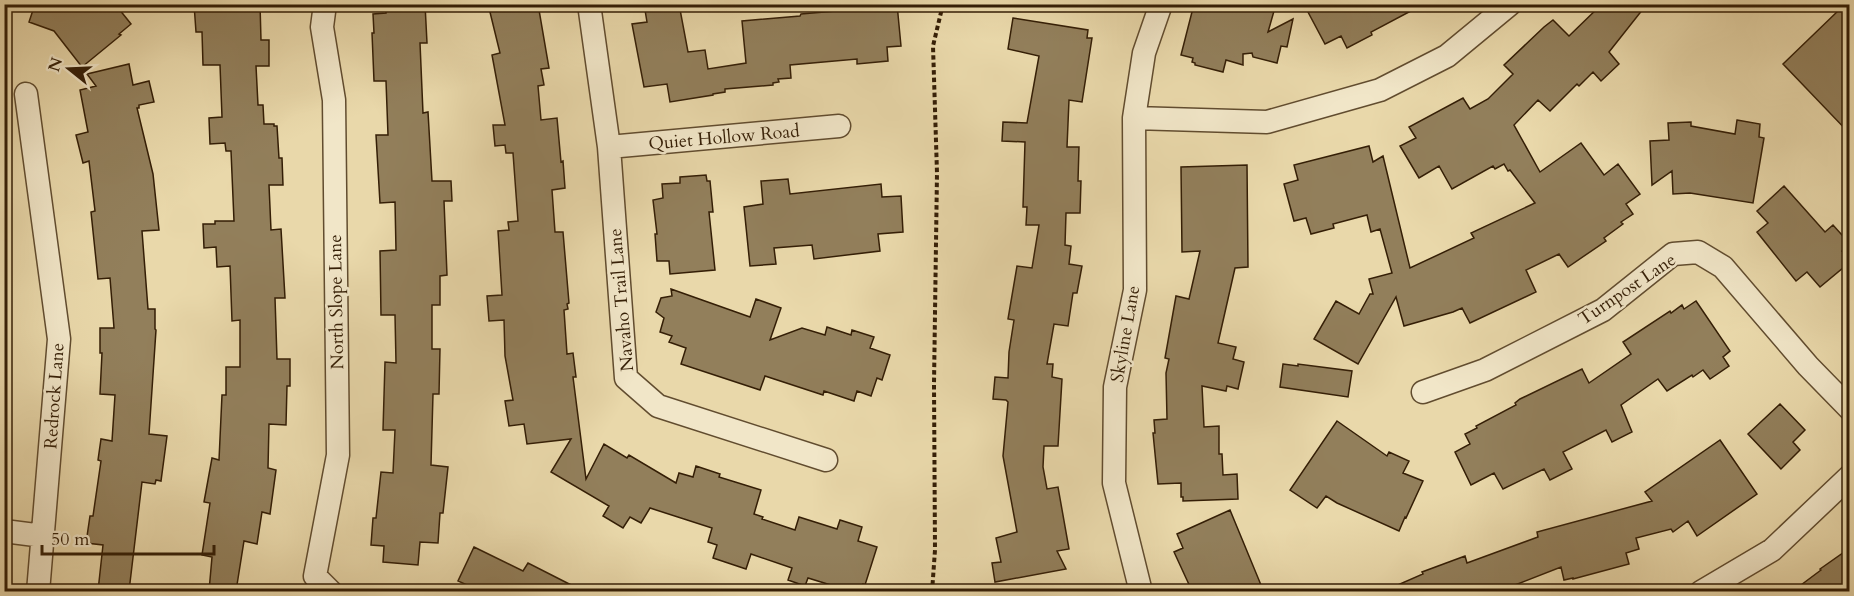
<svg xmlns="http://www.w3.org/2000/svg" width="1854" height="596" font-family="Cardo,serif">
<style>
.building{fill:#927f5b;stroke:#341e06;stroke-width:1.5}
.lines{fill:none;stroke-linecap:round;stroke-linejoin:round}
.minor-casing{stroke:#614c2f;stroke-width:25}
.path{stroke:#341e06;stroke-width:4;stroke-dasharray:4.5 3;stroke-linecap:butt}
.minor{stroke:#f1e6c8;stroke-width:22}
.labels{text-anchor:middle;stroke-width:5;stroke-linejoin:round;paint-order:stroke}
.street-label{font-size:18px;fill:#341e06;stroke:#f1e6c8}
</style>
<rect width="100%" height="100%" fill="#e9d8aa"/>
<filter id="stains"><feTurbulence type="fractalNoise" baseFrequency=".00333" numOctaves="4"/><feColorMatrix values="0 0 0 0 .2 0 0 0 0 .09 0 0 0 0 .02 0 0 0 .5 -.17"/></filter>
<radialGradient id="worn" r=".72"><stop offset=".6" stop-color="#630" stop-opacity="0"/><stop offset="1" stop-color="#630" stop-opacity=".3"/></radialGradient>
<path class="building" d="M35 4H115L131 24 119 34 121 35 82 67 54 31 29 22Z
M194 4H260L261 40H269V66H256L258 105H263L264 124H274V126H277L279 158H282L283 185H269L271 230 281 229 285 298H275L277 359H290V386H287L286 425 269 424 268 468 276 470 270 514 262 512 257 544 244 541 236 591H209L212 557 202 555 210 503 204 502 212 458 219 460 222 395H226V367H240V320L232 321 230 266 217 267 216 247 204 248 203 224H215V221H234L231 151H226L225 143 210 144 209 118 222 117 220 65H203L202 32H196Z
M386 4H425L427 43H420L423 113 428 112 432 181H451L452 201H444L447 275 440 276V305H432V349H440L439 394H433L431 465 448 467 443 513H440L438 543 420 542 418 565 383 562 384 546 371 545 373 518H376L381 472 393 473 395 430H383L385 362 396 363 395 315H381L380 251 396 250 395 202 380 203 376 135H388L386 81H374L372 33H374L373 14 386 13Z
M488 4H538L549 68 541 69 544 85 538 86 541 120 557 118 561 162 563 161 565 188 552 190 555 232H563L569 303 567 304 568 309 564 310 567 354 573 353 576 377H573L586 479 604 444 627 458 629 455 676 483 679 473 693 477 696 466 720 474 719 477 761 490 754 514 763 517 762 519 795 530 799 517 837 529 840 520 862 527 858 541 877 547 865 585 863 584 861 591H850L808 578 805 586 788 580 792 568 751 554 746 569 713 558 717 545 708 542 712 528 650 508 641 523 630 517 623 528 603 516 609 506 551 472 571 439 527 444 524 424 509 426 505 401 513 400 505 356 504 320 489 321 487 296 502 295 498 231 509 230 508 222 518 221 513 153H506L505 145 495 146 493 125H505L492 55 500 53Z
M644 4H679L688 52 705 50 708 69 746 63 742 21 800 16 801 14 859 9V4H897L901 46 887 47 888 61 857 64V59L790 65 791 78 778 79 779 82 773 83V85L725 89V92L713 94V95L670 102 667 84 644 87 632 24 647 22Z
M1194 4H1228L1252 11 1253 4H1276L1268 32 1293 19 1287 47 1281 46 1277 63 1253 57 1252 53 1243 54V65L1226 60 1223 72 1195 65V63L1192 62 1193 58 1181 55Z
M1322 4H1424L1371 32 1372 35 1347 48 1341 36 1325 44 1308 12Z
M1602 4H1647L1609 52 1619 64 1601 81 1593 72 1579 86 1577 84 1550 111 1538 100 1514 125 1540 172 1581 143 1604 175 1618 164 1640 194 1626 204 1633 214 1621 222 1623 224 1604 238 1606 241 1568 267 1559 254 1526 270 1536 292 1470 323 1462 308 1453 312 1404 326 1396 297 1358 364 1314 339 1336 301 1359 314 1370 294H1373L1369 279 1392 273 1380 229 1371 232 1367 215 1333 224 1334 228 1311 234 1306 218 1294 221 1284 184 1298 180 1294 165 1369 146 1373 162 1383 156 1410 268 1474 238 1471 233 1535 203 1510 170 1508 171 1504 164 1495 169 1493 166 1452 189 1439 166 1419 178 1400 146 1416 138 1409 127 1463 98 1470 109 1488 99 1513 74 1504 65 1544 27 1553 20 1569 36Z
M1840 9 1850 19V134L1783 64Z
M1013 18 1088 30 1087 38H1092L1082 102 1069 100 1067 147H1079L1078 181H1081L1080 213H1066L1065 245 1071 246 1069 264 1082 266 1077 293H1073L1068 326 1054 324 1047 364H1053L1052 377 1062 379 1058 446H1044L1043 467 1047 489 1058 487 1069 549 1057 551 1066 569 995 582 992 563 1001 562 996 538 1017 532 1003 456 1008 402 1006 400 993 399 995 377 1008 378 1009 352 1014 320 1008 319 1017 266 1032 268 1039 225H1026L1027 207H1023L1025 142 1002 141 1003 122 1027 123 1039 56 1008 49Z
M129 64 133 85 149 81 154 102 139 105V108H137L153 174 159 230 142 231 148 309H155V329L156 330 149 434 167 436 161 481 156 480 155 484 142 482 129 591H98L103 545 86 543 90 516H93L101 461 98 460 101 439 112 441 115 395 100 394 102 353H100V328H114L110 278 98 279 91 212 95 211 89 161 83 163 76 135 88 132 80 90 96 86 87 74Z
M1737 120 1760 124 1759 137 1764 138 1753 203 1690 193 1673 194 1672 171 1652 185 1650 141 1669 140 1668 123 1691 122V126L1735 134Z
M1247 165 1248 267 1235 268 1218 343 1236 347 1233 359 1244 362 1238 389 1227 386 1226 391 1202 386 1204 427 1219 426V454H1222L1223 475 1237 474 1238 499 1183 501V497H1181V483L1158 484 1153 433H1155L1154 420 1167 419 1166 373 1169 359 1165 358 1176 296 1189 299 1200 251 1182 252 1181 167Z
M706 175 707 181H710L713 212H709L715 270 670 274 669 261H657L655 234H657L653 200 663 198 662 184 680 183V177Z
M788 179 790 194 881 184 882 197 901 196 903 232 878 234 880 251 814 259 812 245 774 248 776 264 750 266 744 207 763 204 761 181Z
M1784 186 1825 232 1833 225 1850 244 1842 251 1850 262 1820 287 1807 272 1796 281 1757 232 1768 223 1757 211Z
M671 289 750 317 756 299 781 308 770 340 802 328 825 335 827 327 851 335 852 330 874 337 870 348 890 355 882 380 877 378 871 396 857 391 854 401 824 391 823 395 765 376 760 390 681 364 686 348 669 342 672 336 660 332 664 318 656 312 661 298 672 296Z
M1696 301 1730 351 1723 357 1729 366 1710 379 1703 370 1693 377 1692 375 1667 391 1658 379 1621 405 1632 432 1612 442 1606 430 1563 452 1572 469 1550 480 1544 469 1503 489 1494 473 1471 485 1455 452 1470 444 1465 434 1477 428 1476 426 1516 405 1515 403 1520 399 1582 369 1589 383 1631 354 1623 342 1670 311 1671 313 1682 305 1684 309Z
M1283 364 1298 366V364L1352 371 1348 397 1280 387Z
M1780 404 1805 430 1793 442 1800 450 1781 469 1748 434Z
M1337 421 1387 456 1389 452 1409 461 1403 473 1423 481 1406 518 1405 517 1399 531 1337 503 1326 496 1317 508 1290 490Z
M1720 440 1757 494 1697 536 1688 521 1673 532 1671 529 1636 538 1639 549 1626 553 1629 564 1573 579V578L1564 580 1561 567 1515 585 1517 591H1384L1423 574 1422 572 1465 556 1467 563 1538 537 1537 532 1652 501 1645 492Z
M1230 510 1261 585 1246 591H1192L1174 552 1183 548 1177 534Z
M474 547 523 571 528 563 583 591H480L458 581Z
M1850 548V591H1793L1821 570 1820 569Z"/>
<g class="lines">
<g class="minor-casing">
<path id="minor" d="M325 4 322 27 334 100 338 455 315 576 331 592
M589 4 609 147 626 378 658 406 826 460
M26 94 59 339 38 592
M1134 118 1267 122 1380 90 1447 56 1510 4
M609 147 839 126
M1423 392 1485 370 1603 310 1673 254 1698 252 1723 267 1808 366 1850 409
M4 531 43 536
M1141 592 1114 483 1115 387 1135 290 1134 118 1144 53 1161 4
M1701 592 1772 550 1850 476"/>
</g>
<path class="path" d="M932 592 935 550 934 384 937 173 933 46 943 4"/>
<use href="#minor" class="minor"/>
</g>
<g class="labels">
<g class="street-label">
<text transform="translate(724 137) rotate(-5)" y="6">Quiet Hollow Road</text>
<text transform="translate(1627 289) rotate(-34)" y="6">Turnpost Lane</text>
<text transform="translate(621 300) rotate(-95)" y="6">Navaho Trail Lane</text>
<text transform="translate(336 302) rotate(-91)" y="6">North Slope Lane</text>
<text transform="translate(1125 334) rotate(-80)" y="6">Skyline Lane</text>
<text transform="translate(54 396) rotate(-86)" y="6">Redrock Lane</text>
</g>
</g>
<rect width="1854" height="596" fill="none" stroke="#e9d8aa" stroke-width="24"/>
<rect x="6" y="6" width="1842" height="584" fill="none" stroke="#341e06" stroke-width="3"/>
<rect x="12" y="12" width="1830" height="572" fill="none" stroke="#341e06" stroke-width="1.5"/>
<g transform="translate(69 69) rotate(288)" stroke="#f1e6c8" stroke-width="4.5" paint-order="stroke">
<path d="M0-4.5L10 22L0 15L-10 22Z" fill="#341e06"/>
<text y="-9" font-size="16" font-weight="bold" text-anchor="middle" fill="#341e06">N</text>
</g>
<path d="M42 545v9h172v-9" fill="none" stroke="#341e06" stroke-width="3"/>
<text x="51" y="545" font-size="18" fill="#341e06" stroke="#f1e6c8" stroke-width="4.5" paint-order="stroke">50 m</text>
<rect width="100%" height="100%" filter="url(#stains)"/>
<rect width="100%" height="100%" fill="url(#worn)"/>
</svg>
